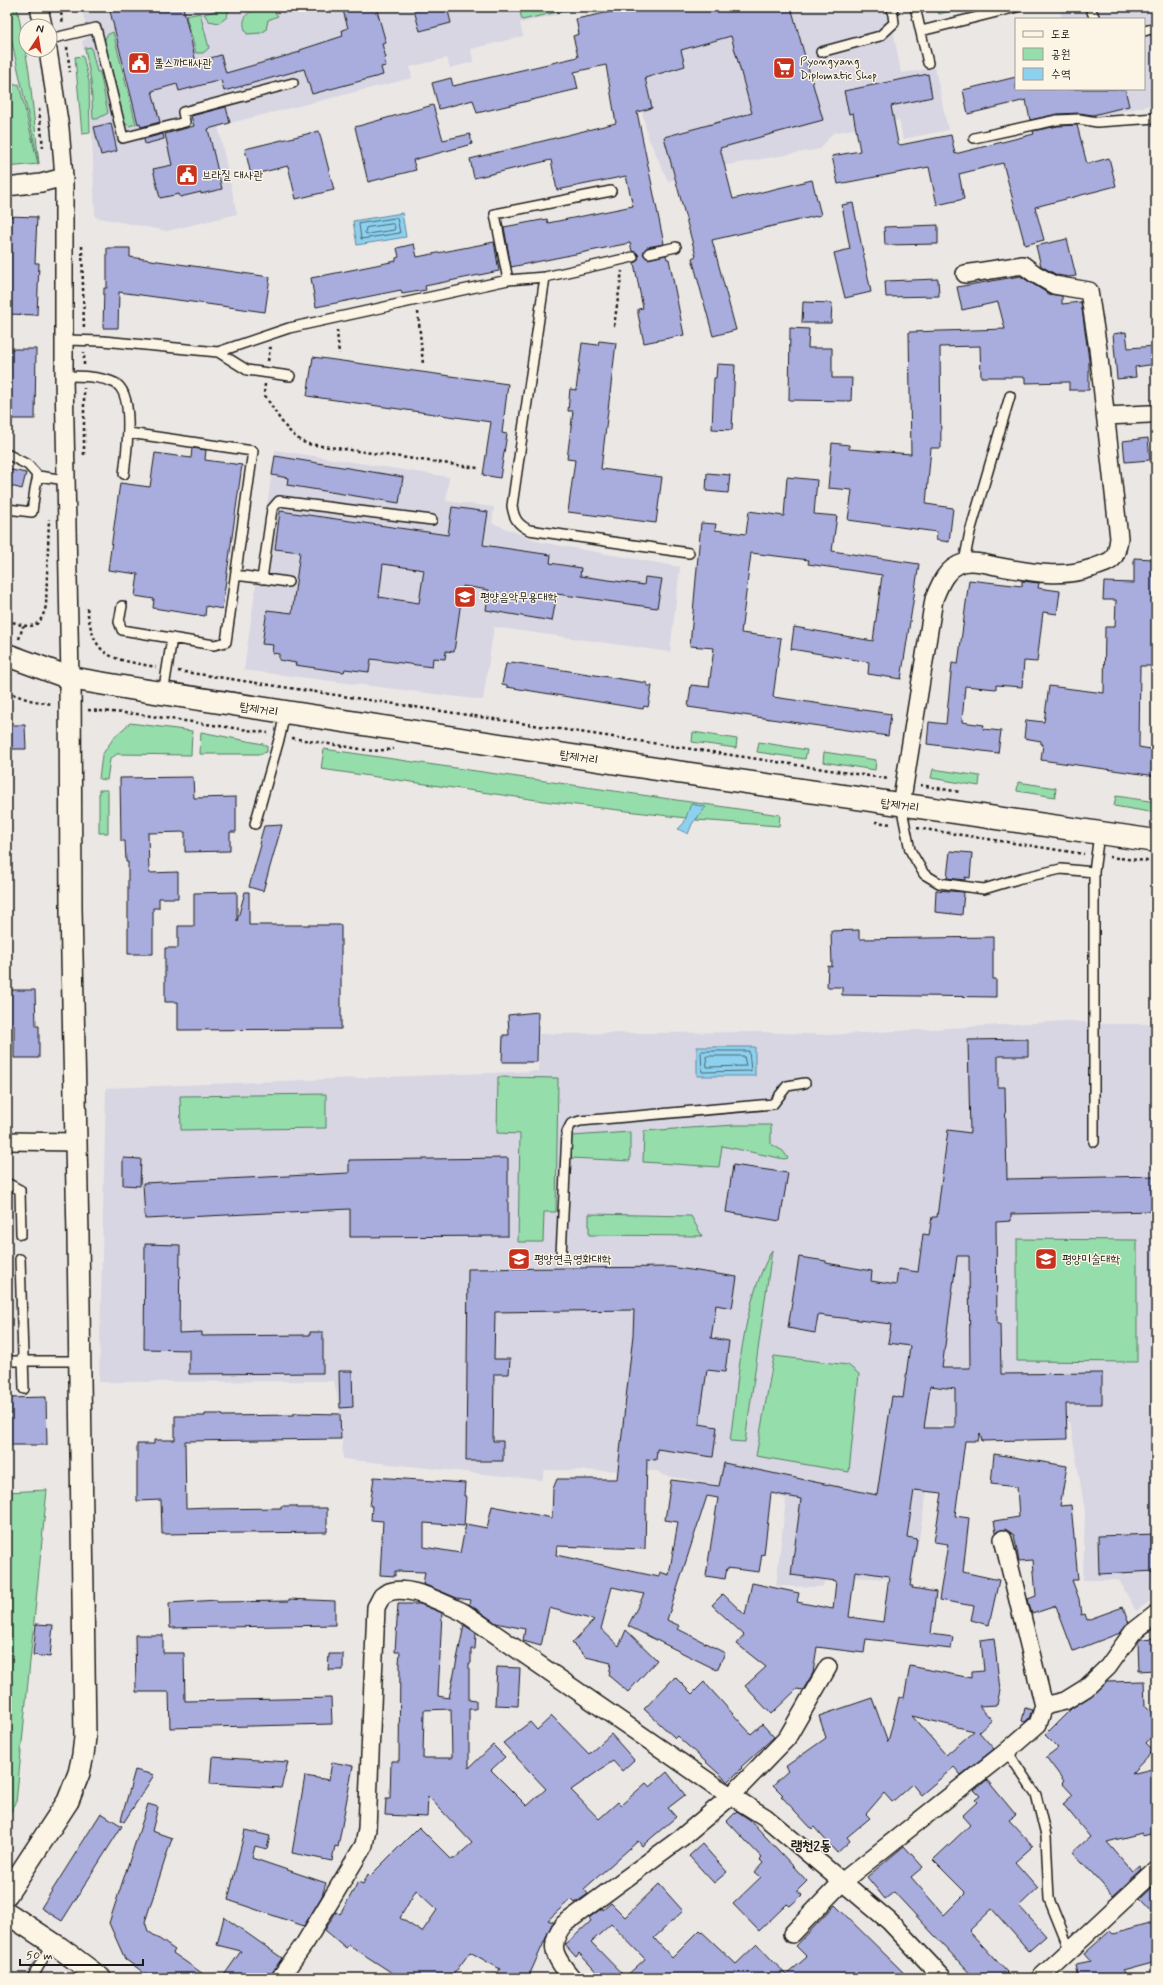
<svg xmlns="http://www.w3.org/2000/svg" width="1163" height="1985" font-family="Mynerve,'Poor Story',sans-serif">
<style>
.built{fill:#d7d6e2}
.green{fill:#95ddab;stroke:#587c64}
.water{fill:#8ed1ef;stroke:#60899b}
.lines{fill:none;stroke-linecap:round;stroke-linejoin:round}
.shore{stroke:#4a6470;stroke-width:1}
.building{fill:#a8adde;stroke:#1c1c1c;fill-rule:evenodd}
.service-casing{stroke:#1c1c1c;stroke-width:12}
.minor-casing{stroke:#1c1c1c;stroke-width:20}
.tertiary-casing{stroke:#1c1c1c;stroke-width:24}
.secondary-casing{stroke:#1c1c1c;stroke-width:25}
.path{stroke:#1c1c1c;stroke-width:2.5;stroke-dasharray:3 3;stroke-linecap:butt}
.service{stroke:#fcf5e5;stroke-width:9}
.minor{stroke:#fcf5e5;stroke-width:17}
.tertiary{stroke:#fcf5e5;stroke-width:21}
.secondary{stroke:#fcf5e5;stroke-width:22}
.labels{text-anchor:middle;stroke-width:3;stroke-linejoin:round;paint-order:stroke}
.poi-label{font-size:12px;fill:#1c1c1c;stroke:#fcf5e5;text-anchor:start}
.street-label{font-size:12px;fill:#1c1c1c;stroke:#fcf5e5}
.quarter-label{font-size:14px;font-weight:bold;fill:#1c1c1c;stroke:#fcf5e5}
</style>
<rect width="100%" height="100%" fill="#ebe7e4"/>
<filter id="ink" filterUnits="userSpaceOnUse"><feTurbulence type="fractalNoise" baseFrequency=".025" numOctaves="2"/><feDisplacementMap in="SourceGraphic" scale="8" xChannelSelector="R" yChannelSelector="G"/><feConvolveMatrix kernelMatrix="1 2 1 2 8 2 1 2 1" color-interpolation-filters="sRGB"/></filter>
<g filter="url(#ink)">
<path class="built" d="M81 7H592L520 23 523 36 471 49 473 62 450 68 447 58 410 67 412 78 218 126 237 214 167 231 95 217 90 82 82 41 89 37Z
M622 7H889L901 73 935 68 948 130 903 139 899 120 833 133 820 149 727 165 668 181 648 137 639 98V81Z
M930 7H969L939 15Z
M1059 7H1156V104L1096 117 1085 112 1079 89H1144V19H1062Z
M275 450 449 477 446 501 494 507 492 523 540 542 680 567 670 652 494 627 483 700 244 670Z
M1068 1021 1108 1024H1156V1597L1136 1611 1119 1580H1083L1085 1511 1070 1422 938 1425 912 1580 827 1576 822 1587 776 1586 786 1499 772 1494 662 1475 658 1471 545 1470 542 1480 343 1459 341 1415 334 1381 99 1382 106 1088 538 1071 539 1034 760 1032 828 1035Z
M7 1969 20 1978H7Z"/>
<path class="green" d="M7 7H17L29 71 39 164 7 20Z
M229 7 227 17 219 23 209 21 204 14Z
M519 7H580L522 20Z
M937 7H964L939 14Z
M259 8 274 11 278 16 268 20 266 30 261 33 247 34C240 22 245 11 259 8Z
M200 13 209 48 203 53H196L186 16Z
M113 32 136 124 129 126 123 122 104 42 107 35Z
M91 47 97 72H100L108 113 97 119H93L91 81 85 48Z
M83 56 89 82 90 133 82 134 75 57Z
M19 84 38 164 7 167V86Z
M130 723 192 731 191 755 117 754 110 759 107 780 99 779 102 755 115 736Z
M201 732 263 744 267 746V752L260 754H200Z
M693 732 737 739 736 748 692 742Z
M759 742 807 750 805 759 757 752Z
M324 749 780 815 779 826 696 820 705 807 692 804 686 818 551 802 321 769Z
M824 752 876 760 875 770 823 762Z
M933 769 980 776 979 786 931 778Z
M1018 782 1056 788 1055 797 1017 791Z
M99 790H108V833H99Z
M1116 796 1156 802V813L1114 806Z
M498 1077 558 1078 556 1212H544L543 1242H518L520 1134 497 1133Z
M326 1094V1128L181 1130 180 1096Z
M735 1125H771V1144L783 1151 788 1158 784 1159 722 1146 719 1167 643 1162 644 1131Z
M630 1132V1161L571 1158 572 1136Z
M589 1214 691 1216 702 1236 589 1235Z
M1017 1239 1137 1240V1362L1017 1361Z
M772 1250 745 1442 730 1441C739 1378 741 1307 772 1250Z
M774 1356 848 1365 859 1374 849 1472 756 1456Z
M47 1490 16 1803 7 1818V1492Z"/>
<path class="water" d="M402 213 406 237 357 245 353 221Z
M691 804 706 807 692 824 688 834 678 829 684 823Z
M697 1047H755V1076H697Z"/>
<g class="lines">
<path class="shore" d="M397 218 400 233 361 239 359 224Z
M393 224 395 227 394 230 367 234 365 233 366 228Z
M703 1051H749L751 1071 702 1072 701 1053Z
M708 1056H744L746 1066 707 1067 706 1057Z"/>
</g>
<path class="building" d="M109 7H183L196 62 221 55 226 73 300 52V50L343 36 342 30 348 28 342 7H376L386 43 382 44 386 58H384L386 66 381 67 383 75 312 94 304 69 224 91 221 80 179 91 177 84 152 91 160 122 141 127 140 123 138 124Z
M413 7H447L451 23 420 31Z
M643 7H791L823 120 720 148 733 199 812 180 821 215 712 240 736 330 713 336 692 258 696 256 664 137 752 113 731 36 681 50 685 66 645 78 652 108 637 112 664 244 647 247 643 254 648 259 666 255 667 259H669L684 335 644 343 638 314V309L643 308 634 263 637 261 639 256 637 253 632 251 630 243 511 267 504 227 547 219 548 223 633 206 626 176 557 190 551 160 474 178 470 159 616 123 606 65 574 72 578 89 477 113 473 100 439 109 432 83 451 78 453 86 578 57 573 36 579 34 576 19 620 10V13Z
M928 74 932 97 891 106 898 143 900 145 951 135 955 154 1034 134 1033 131 1058 126 1077 125 1087 164 1109 158 1116 186 1035 207 1044 240 1025 245 1003 163 959 174 964 199 937 205 929 167 838 184 832 156 860 151 853 113 849 114 844 91Z
M1016 77V89H1125L1129 106 1093 115 1079 113 1057 114 1030 120 1026 100 968 114 963 90Z
M433 105 443 140 470 134 472 144 413 160 416 170 368 182 355 127Z
M226 107 230 123 208 129 222 189 201 194V192L180 197 179 194 160 198 153 169 172 165 165 134 194 126 191 116Z
M111 123 117 151 101 155 94 127Z
M319 131 334 190 296 199 288 166 251 175 245 149Z
M163 134 164 139 145 144 144 139Z
M853 203 871 292 845 298 834 253 850 249 842 205Z
M7 216 37 217 35 263H39L37 315 7 314Z
M938 225V244L885 245 884 227Z
M1067 239 1076 276 1069 277 1057 275 1041 266 1036 246Z
M494 242 499 271 425 286 426 290 402 294 401 290 316 307 311 278 396 261V258L399 257 397 248 414 244 417 257Z
M107 248H130V257L270 277 265 312 119 292 118 328H103L104 288H107Z
M1020 276 1049 294 1062 296V304L1081 302 1089 360V390H1069V382L1025 383V377H981L980 346 940 347 941 448H931L926 504 953 508 949 542 936 540 937 532 848 520 852 490 828 488 832 443 849 445V449L911 454 909 332 1005 329 998 302 962 310 957 287Z
M938 279 939 296 886 297 885 281Z
M803 302 832 303 831 323H802Z
M790 328 809 329 808 348H832V378H852L851 401 789 400Z
M1126 332 1128 348 1156 346V364L1135 367 1136 377 1117 379 1113 334Z
M599 341 616 343 601 469 662 477 656 523 568 512 575 460 567 459 573 411H568L570 389 576 390 582 343 598 345Z
M7 349H36L35 419H7Z
M313 357 508 384 502 433 507 434 500 478 483 475 491 422 307 396Z
M717 364 735 365 732 430 712 429 714 378H716Z
M1148 438 1150 460 1125 462 1123 441Z
M192 448 206 450 205 460 242 465 222 609 206 606 205 616 153 608 154 599 135 596 138 574 108 570 120 483 150 487 155 453 191 458Z
M275 456 403 477 399 503 287 485 288 478 272 475Z
M7 469 26 473 22 489 7 485Z
M707 473 730 475 728 493 706 491Z
M787 477 817 480 814 514 837 516 832 551 919 564 901 679 868 674 869 662 791 649 794 627 873 641 882 575 808 564 809 560 751 553 741 633 781 638 773 697 891 714 888 736 688 707 691 685 709 687 714 648 690 646 701 523 716 524 715 530 746 534 749 511 784 516Z
M452 507 488 512 483 545 551 555 550 563 581 568 580 576 644 585 645 577 662 579 657 608 557 594 552 621 486 610 489 590 463 586 454 652 446 651 445 659 433 658 432 667 371 659 369 672 345 669 344 672 295 665 296 663 279 660V654L272 653 273 645 262 644 267 610 292 613 300 552 275 549 280 511 448 535ZM383 564 424 570 419 603 379 597Z
M1134 558 1153 559V575H1155L1154 666H1140L1139 747 1156 750V776L1041 760 1043 744H1041V741L1024 738 1026 720 1044 722 1049 686 1104 693 1105 627H1115L1116 600H1103L1104 582 1134 583Z
M969 580 1022 586V581L1039 583 1038 588 1060 591 1057 614 1043 612 1037 662 1024 661 1022 687 996 685V689L965 686 962 722 984 725 983 729 1001 731 998 753 927 744 929 722 946 724 952 663 958 664Z
M511 662 647 683V686H652L648 707 644 706 643 709 507 687V685L502 684 506 664H510Z
M7 725H25L26 749H7Z
M193 777 194 798 236 797V832H230V851L185 852V832L148 833 149 873 178 872V898H159V908H153V954H128V862H126L125 841H121L120 778Z
M282 825 263 891 249 887 261 845 259 844 264 826Z
M950 851 972 853 970 878 965 877V880L947 878Z
M936 890 964 892 962 915 935 912Z
M237 892V921L245 892H249V925H341V1029L178 1030V1002H165V948H178V926H194V893Z
M859 930V939L993 937V979H996V997L842 995V987H827L828 966 832 967 831 931Z
M7 990H35L36 1026H39V1058H14V1025H7Z
M538 1012 537 1062H502L503 1035H509L508 1015Z
M1028 1039V1056H998V1087H1005L1007 1179 1156 1176V1211L1011 1214V1221L996 1222 997 1324H1000L1001 1374 1102 1373V1404H1066L1067 1439 982 1441 980 1433 978 1441H965L955 1516 969 1518 963 1572 999 1580 989 1625 971 1620 974 1606 939 1600 948 1544 934 1542 942 1493 914 1490 907 1537 917 1539 910 1586H913L912 1588 936 1592 931 1634 953 1637 951 1649 866 1639 864 1653 817 1647 813 1673 803 1690 797 1689 771 1714 745 1686 766 1667 737 1644 744 1635 712 1605 723 1594 745 1615 752 1583 799 1593 797 1602 833 1609 836 1581 791 1575 801 1499 771 1493 764 1555 762 1554 759 1572 727 1568 725 1579 706 1576 718 1498 707 1496 667 1620 680 1626 678 1629 725 1653 717 1670 628 1626 644 1594 612 1587 601 1629 619 1646 626 1630 657 1660 628 1692 609 1676 611 1663 586 1657 572 1643 594 1620 549 1608 541 1646 523 1641 525 1629 496 1623 469 1604 470 1600 457 1598 423 1584 425 1572 395 1571V1576L380 1575 383 1521 371 1520 372 1506H370L374 1477 465 1483 464 1496H466L464 1526 424 1523V1547L460 1553 466 1524 487 1528 492 1506 552 1518 553 1489 557 1479H617L633 1335 634 1310 495 1312 494 1359H510L509 1374H494L493 1441H503V1461H466L468 1269 671 1267 737 1277 732 1308 716 1305 711 1338 729 1341 725 1372 707 1370 699 1424 717 1427 713 1457 657 1449 656 1460 647 1459 645 1549 557 1546 556 1555 659 1577 660 1572 669 1575 678 1522 665 1520 671 1480 719 1486 724 1463 877 1495 892 1396 903 1398 910 1346 888 1343 891 1324 818 1315 815 1333 788 1328 799 1257 826 1261V1263L872 1271 871 1281 896 1285 898 1269 918 1272 923 1234 929 1235 932 1217H937L948 1130 970 1133 968 1040ZM957 1256H969L970 1368H942ZM930 1386 955 1389V1428H924ZM855 1571 889 1576 883 1622 849 1617Z
M123 1158 141 1159 140 1186 123 1185Z
M508 1158V1236L350 1237V1209L145 1219 143 1183 349 1173V1160Z
M733 1165 788 1173 780 1221 726 1212Z
M145 1244 180 1245 179 1333 202 1332V1336L310 1335V1332H323V1373L189 1374V1350L144 1349Z
M339 1371H352L353 1407 340 1408Z
M46 1397 47 1445H7V1398Z
M294 1413 340 1414 341 1439 185 1441 186 1508 209 1507V1509L281 1508V1506H297V1508H327V1532L162 1534 161 1500 137 1501V1444H154V1440H175V1416H205V1414H222V1416L294 1415Z
M994 1454 1067 1466 1060 1506 1071 1505 1078 1580H1072L1079 1599 1081 1615 1085 1614 1087 1620 1123 1607 1129 1623 1120 1633 1073 1651 1056 1606 1032 1614 1028 1599 1036 1596 1033 1560 1019 1561 1014 1535 1005 1529 996 1532 994 1521 1019 1517 1017 1487 991 1484Z
M1156 1534V1571L1099 1574 1098 1536Z
M289 1599 335 1601V1625L170 1628 169 1603 217 1600V1602L289 1601Z
M398 1604H420L442 1613 438 1696 449 1698 464 1625 476 1633 475 1649H471V1663H469V1700L476 1701V1709H469V1768L493 1745 505 1757 491 1770 527 1806 546 1789 503 1743 530 1722 537 1730 552 1716 589 1754 611 1734 634 1760 622 1771 613 1761 571 1790 599 1819 618 1802 621 1805 646 1783 650 1787 667 1772 685 1795 668 1808 676 1817 642 1846 638 1841 584 1889 588 1894 575 1903 571 1899 548 1920 553 1922 528 1978H494L500 1969 470 1952 451 1978H400L349 1945 346 1948 325 1930 336 1912 340 1915 358 1882 363 1884 368 1874 370 1876 419 1827 451 1859H454L472 1843 428 1796 427 1817 385 1815 386 1799H390L391 1761H399L400 1663H399L400 1652H395ZM451 1709 452 1758H423L424 1710ZM416 1890 437 1910 422 1932 400 1918Z
M36 1624 53 1625 50 1657 33 1655Z
M135 1635H163V1653H184L185 1701 331 1698 332 1724 170 1728 169 1692H136Z
M994 1638 1000 1690 997 1705 979 1706 992 1720 979 1732 994 1749 961 1775 954 1767 921 1795 912 1784 892 1802 884 1793 866 1814 870 1818 847 1837 850 1841 837 1853 814 1827 812 1829 781 1796 783 1795 773 1785 788 1771 785 1767 826 1738 819 1716 872 1698 888 1742 899 1697 904 1698 910 1666 971 1678V1672L984 1671 981 1640ZM912 1716 974 1731 946 1755Z
M1154 1638 1155 1670 1139 1671 1138 1642 1141 1639Z
M329 1654H343V1670H328Z
M497 1667 520 1668 518 1706 495 1705Z
M675 1677 692 1694 704 1682 751 1734 762 1724 774 1737 741 1767 742 1768 728 1782 677 1736 675 1738 644 1709Z
M1144 1681 1145 1706 1156 1717V1733L1146 1744 1153 1751 1131 1774 1156 1768V1833L1142 1836V1833L1107 1842 1133 1872 1140 1866 1142 1869 1113 1896 1073 1852 1090 1837 1063 1804 1073 1795 1062 1783 1064 1781 1046 1757 1058 1748 1045 1735 1072 1708 1091 1696 1106 1682Z
M1025 1708 1032 1710 1029 1718 1025 1722 1022 1721Z
M212 1757 288 1762 281 1788 210 1784Z
M332 1762 353 1766 338 1847 335 1846 332 1861 292 1853 305 1776 329 1780Z
M135 1770 154 1775 124 1822 121 1820Z
M987 1780 1016 1815 1009 1820 1033 1846 1015 1862 1038 1888 1019 1906 1046 1936 1029 1951 992 1909 969 1931 1007 1972 1001 1978H974L894 1892 885 1899 867 1877 904 1846 923 1867 911 1877 944 1915 964 1895 965 1892 933 1860 970 1825 962 1816 977 1802 975 1800 980 1796 974 1790Z
M148 1804 158 1807 152 1831 172 1838 145 1922 148 1931 175 1950 173 1953 209 1978H151L125 1959 109 1923Z
M737 1811 750 1820 807 1881 797 1891 802 1895 790 1906 787 1904 759 1931 733 1904 761 1877 755 1872 763 1863 760 1860 762 1858 727 1821Z
M101 1813 122 1826 62 1921 41 1908Z
M245 1830 270 1836 267 1849 255 1846 252 1858 326 1883 322 1896 304 1926 228 1900Z
M702 1844 727 1872 714 1883 689 1856Z
M659 1884 683 1911 654 1938 672 1958 700 1930 736 1964 757 1944 786 1975 807 1957 796 1946 835 1905 909 1978H602L579 1953 576 1957 565 1945 591 1921 589 1918 602 1908 603 1910 611 1903 625 1917ZM611 1924 645 1959 625 1977 591 1942Z
M1156 1884V1918L1139 1900Z
M224 1917 282 1958 269 1978H222L241 1951 217 1945Z
M1156 1922V1961L1123 1970 1125 1978H1079L1076 1965 1091 1962 1084 1954 1110 1931 1113 1934Z"/>
<g class="lines">
<g class="service-casing">
<path id="service" d="M915 7 928 63
M1090 7 1095 19
M921 31 1017 7
M1144 31 1156 28
M50 39 96 28 123 138 185 122 183 112 293 83
M821 52 880 36 894 23 892 7
M974 138 1057 120 1079 119 1097 122 1156 118
M649 253 676 247
M545 277 512 506C514 518 517 524 529 530L689 553
M508 280 495 214 611 191
M64 340 103 341 218 352 247 370 290 376
M218 352 289 328 508 280 545 277 633 257
M64 376C80 376 100 376 115 383 136 394 126 456 124 474
M7 454 28 465 38 476 66 480
M7 509 32 512 35 489 38 476
M964 562 970 532 1010 396
M236 575 288 582
M262 579 272 509 279 501 432 520
M122 606 119 622 122 630 214 645 226 642 253 451 129 433
M163 694 172 638
M901 805 910 850 924 874 939 883 984 889 1021 878 1061 869 1094 872
M255 824 280 736 285 713
M1094 1142V872L1099 834
M7 1183 20 1190 21 1234
M561 1255 567 1132 571 1124 580 1121 773 1104 787 1086 805 1083
M20 1259 24 1389
M7 1361H79
M1007 1751 1036 1795 1046 1836 1049 1899 1070 1951
M32 1978 52 1943"/>
</g>
<g class="minor-casing">
<path id="minor" d="M39 7 43 26
M48 50 60 128 64 177V376L70 678
M7 187 41 183 64 177
M1106 416 1149 414
M901 805 934 599C940 584 946 568 963 563 973 560 987 564 996 566 1029 572 1060 579 1092 568 1113 561 1116 561 1119 538L1098 349 1089 291 1054 285 1035 274 1023 265 965 274
M7 1141 76 1142
M1044 1706 1065 1701 1086 1688 1108 1667 1133 1632 1156 1614
M792 1934 843 1881 1007 1751 1038 1724 1044 1706 1003 1539
M280 1978 305 1943 364 1845 367 1829 376 1607C378 1604 380 1599 382 1596 402 1579 444 1604 463 1612L715 1786 765 1817 889 1921 943 1978
M572 1978C556 1959 546 1946 564 1924L681 1838 731 1796 787 1738 828 1667
M1040 1978 1156 1870"/>
</g>
<g class="tertiary-casing">
<path id="tertiary" d="M7 1894 68 1801 79 1773 83 1755 85 1737 78 1236 71 909 70 678
M7 1913 60 1948 100 1978"/>
</g>
<g class="secondary-casing">
<path id="secondary" d="M7 655 70 678 129 688 663 770 1156 841"/>
</g>
<path class="path" d="M60 7 63 24
M67 47 70 72
M39 109 43 148
M82 246 84 329
M418 312 423 364
M614 326 622 271
M337 330 339 354
M268 361 270 348H272
M84 365V352
M265 384 264 394C276 412 287 436 308 444L478 468
M84 455V388
M87 608C94 660 110 658 156 667
M7 620C29 628 39 632 46 606L49 519
M19 639 23 626
M178 671 889 779
M7 692 29 700 52 704
M88 710 137 714 268 733
M292 738 373 751 394 749
M920 785 960 792
M875 822 892 824
M917 828 1084 854
M1109 857 1156 862"/>
<use href="#service" class="service"/>
<use href="#minor" class="minor"/>
<use href="#tertiary" class="tertiary"/>
<use href="#secondary" class="secondary"/>
</g>
</g>
<defs>
<g id="civic-square" transform="scale(1.15)"><rect x="-9" y="-9" width="18" height="18" rx="4" fill="#c8321e" stroke="#fcf5e5"/><path d="M-.6-6.5H3V-4.5H.6V-3L4-1V1h2V6H-6V1h2V-1L-.6-3ZM-1.2 2.5V6h2.4V2.5Z" fill="#fff"/></g>
<g id="supermarket-square" transform="scale(1.15)"><rect x="-9" y="-9" width="18" height="18" rx="4" fill="#c8321e" stroke="#fcf5e5"/><path d="M-6-5.5h2.5l.6 2H6L4.5 2H-2.5L-4.4-4H-6ZM-1.5 3.2a1.3 1.3 0 1 0 .1 0ZM3 3.2a1.3 1.3 0 1 0 .1 0Z" fill="#fff"/></g>
<g id="university-square" transform="scale(1.15)"><rect x="-9" y="-9" width="18" height="18" rx="4" fill="#c8321e" stroke="#fcf5e5"/><path d="M0-5L7-2L0 1L-7-2ZM-4 1L0 2.5L4 1V4Q0 6-4 4Z" fill="#fff"/></g>
</defs>
<g fill-rule="evenodd">
<use href="#civic-square" x="139" y="63"/>
<use href="#supermarket-square" x="784" y="68"/>
<use href="#civic-square" x="187" y="175"/>
<use href="#university-square" x="465" y="597"/>
<use href="#university-square" x="519" y="1259"/>
<use href="#university-square" x="1046" y="1259"/>
</g>
<g class="labels">
<g class="poi-label">
<text x="800" y="65">Pyongyang<tspan x="800" dy="14">Diplomatic Shop</tspan></text>
<text x="154" y="67">뽈스까대사관</text>
<text x="202" y="179">브라질 대사관</text>
<text x="480" y="601">평양음악무용대학</text>
<text x="534" y="1263">평양연극영화대학</text>
<text x="1062" y="1263">평양미술대학</text>
</g>
<g class="street-label">
<text transform="translate(259 709) rotate(9)" y="4">탑제거리</text>
<text transform="translate(579 757) rotate(9)" y="4">탑제거리</text>
<text transform="translate(900 805) rotate(8)" y="4">탑제거리</text>
</g>
<g class="quarter-label">
<text x="811" y="1850">랭천2동</text>
</g>
</g>
<rect width="1163" height="1985" fill="none" stroke="#fcf5e5" stroke-width="24"/>
<rect x="12" y="12" width="1139" height="1961" fill="none" stroke="#1c1c1c" stroke-width="1.5" filter="url(#ink)"/>
<rect x="1015" y="18" width="130" height="72" fill="#fcf5e5" stroke="#a29e95"/>
<rect x="1023" y="31" width="20" height="6" fill="#fcf5e5" stroke="#a29e95"/>
<text x="1051" y="38" font-size="12" fill="#1c1c1c">도로</text>
<rect x="1023" y="48" width="20" height="12" fill="#95ddab" stroke="#a29e95"/>
<text x="1051" y="58" font-size="12" fill="#1c1c1c">공원</text>
<rect x="1023" y="68" width="20" height="12" fill="#8ed1ef" stroke="#a29e95"/>
<text x="1051" y="78" font-size="12" fill="#1c1c1c">수역</text>
<g transform="translate(38 38) rotate(12)"><circle r="19" fill="#fcf5e5" stroke="#a29e95"/>
<path d="M0-3L7 15L0 10L-7 15Z" fill="#c8321e"/>
<text y="-6" font-size="11" font-weight="bold" text-anchor="middle" fill="#1c1c1c">N</text>
</g>
<path d="M20 1959v6h123v-6" fill="none" stroke="#1c1c1c" stroke-width="2"/>
<text x="26" y="1959" font-size="12" fill="#1c1c1c" stroke="#fcf5e5" stroke-width="3" paint-order="stroke">50 m</text>
</svg>
